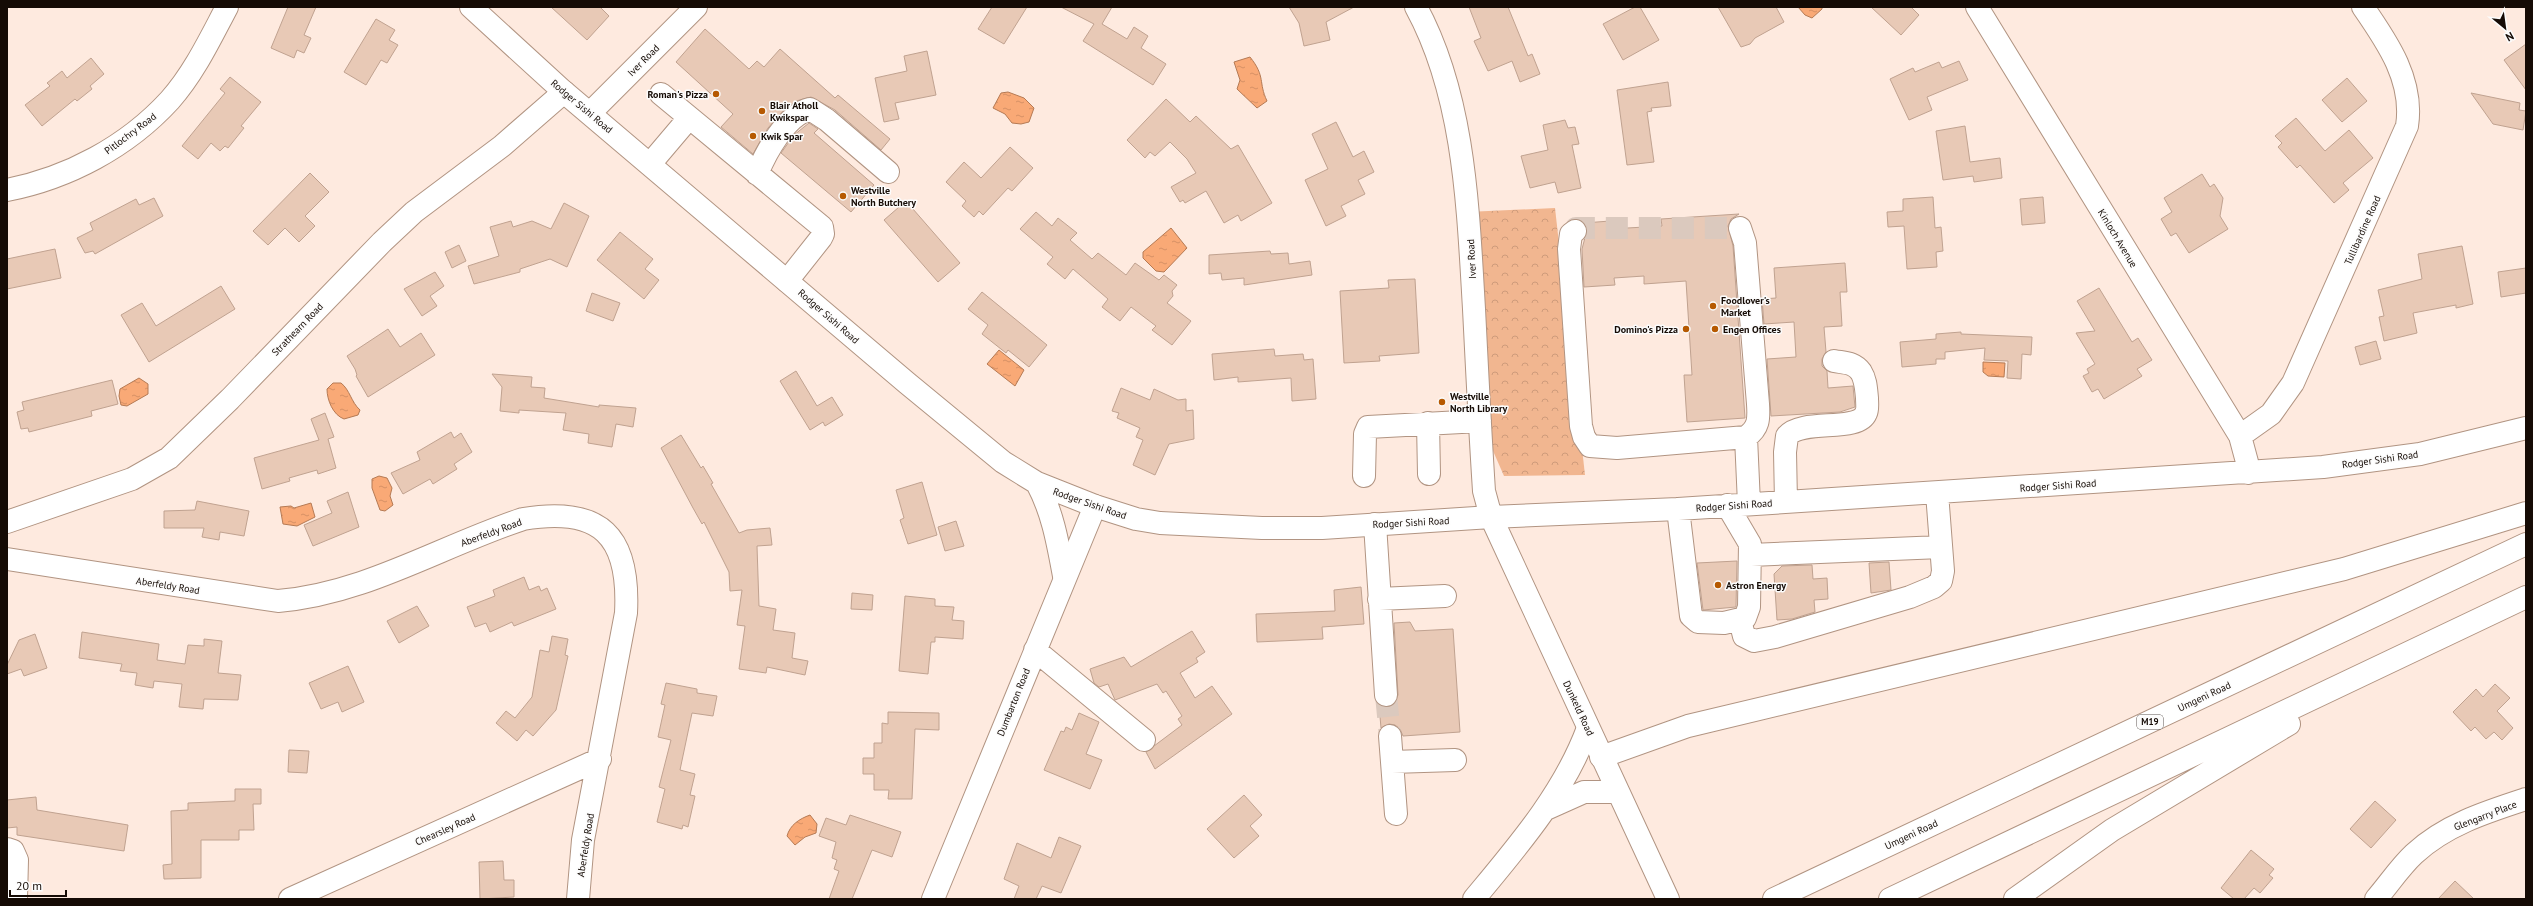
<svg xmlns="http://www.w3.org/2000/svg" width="2533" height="906" font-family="'PT Sans',sans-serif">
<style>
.forest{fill:url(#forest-crowns)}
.water{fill:url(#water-ripples);stroke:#b57a54}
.building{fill:#e8c9b6;stroke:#c0a290}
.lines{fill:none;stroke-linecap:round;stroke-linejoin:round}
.minor-tunnel{stroke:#dbc9be;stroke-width:22;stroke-dasharray:22 11;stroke-linecap:butt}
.minor-casing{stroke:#b19482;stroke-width:24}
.major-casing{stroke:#b19482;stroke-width:24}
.highway-casing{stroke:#b19482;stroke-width:24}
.minor{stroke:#fff;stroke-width:22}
.major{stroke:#fff;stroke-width:22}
.highway{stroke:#fff;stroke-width:22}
.poi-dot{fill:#b65901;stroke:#fcfcfc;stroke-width:1.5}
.labels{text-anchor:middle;stroke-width:3;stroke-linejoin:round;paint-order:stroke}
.shield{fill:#fcfcfc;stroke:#5a534f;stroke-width:1}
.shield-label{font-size:9px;font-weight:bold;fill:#150b05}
.street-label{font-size:10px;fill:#150b05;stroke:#fcfcfc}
.poi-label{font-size:10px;font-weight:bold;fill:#150b05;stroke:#fcfcfc;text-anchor:start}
</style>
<defs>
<pattern id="forest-crowns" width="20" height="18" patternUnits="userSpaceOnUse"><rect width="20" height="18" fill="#f1b690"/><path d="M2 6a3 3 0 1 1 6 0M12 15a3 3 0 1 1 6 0" fill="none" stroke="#ce9b7b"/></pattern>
<pattern id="water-ripples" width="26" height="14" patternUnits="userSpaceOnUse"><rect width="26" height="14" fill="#f9a976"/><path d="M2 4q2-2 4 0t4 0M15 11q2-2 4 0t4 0" fill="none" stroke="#d59065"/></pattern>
</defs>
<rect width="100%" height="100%" fill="#feeadf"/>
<path class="forest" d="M1555 208 1585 475 1504 476 1480 421 1467 212Z"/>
<path class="water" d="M1798 7H1822V9L1812 18 1805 15Z
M1250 57C1266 77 1258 82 1267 101L1257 108 1237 89 1240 80 1234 62Z
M1008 92 1024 98 1034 108 1029 122 1021 124 1012 123 1005 114 993 108 1001 93Z
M1171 228 1187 248 1164 272 1156 271 1143 258V252Z
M999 350 1024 370 1015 386 987 364Z
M1983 362 2005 363 2004 377 1988 376 1983 372Z
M139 378 148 384V394L127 406 121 405 119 396 120 389Z
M333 383H341C350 390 351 402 360 410L358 415 344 419C333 415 327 400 327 389Z
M379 476 387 478 392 488 390 496 393 505 385 511 380 510 372 488V479Z
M311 503 315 517 297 526 283 524 280 507 291 506 294 508Z
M810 815 817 824 816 833 805 837 795 845 787 836C790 825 799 819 810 815Z"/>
<path class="building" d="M288 7H316L304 35 311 38 304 53 297 50 294 58 271 48Z
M551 7H600L609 16 587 40Z
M992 7H1027L1004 44 978 29Z
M1061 7H1112L1102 24 1127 39 1134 27 1148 36 1141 48 1166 64 1153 85 1083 41 1094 24Z
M1289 7H1354L1326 22 1330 40 1304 46 1299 23Z
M1469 7H1508L1528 56 1532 54 1540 74 1520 82 1512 61 1488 71 1474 41 1481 38Z
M1635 7H1640L1659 40 1623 60 1603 24Z
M1718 7H1776L1784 22 1755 38 1750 44 1741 47Z
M1871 7H1911L1919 15 1901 35Z
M376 19 395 30 389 40 398 45 387 63 381 60 366 85 344 72Z
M705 29 749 69 757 61 764 67 780 49 835 98 838 95 890 139 881 150 835 110 811 97 796 101 784 110 768 128 753 154 721 127 733 114 676 62Z
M2526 44V90L2504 60Z
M927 51 936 95 895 103 899 119 884 122 875 78 907 71 904 56Z
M91 58 104 74 90 86 92 89 77 101 75 99 42 126 25 105 50 86 47 83 62 71 67 78Z
M1959 61 1968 80 1927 97 1932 110 1909 120 1890 79 1913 68 1915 72 1939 62 1942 68Z
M230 77 261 102 241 126 244 128 228 148 225 146 220 151 211 143 198 159 182 146 225 93 220 89Z
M2347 78 2367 101 2342 122 2322 100Z
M1668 82 1671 106 1651 108 1652 111 1647 112 1654 162 1627 165 1617 90Z
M2471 93 2520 103 2519 110 2526 111 2523 130 2493 124Z
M1166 99 1190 122 1196 116 1231 149 1238 145 1272 203 1241 221 1238 215 1224 223 1206 191 1185 203 1183 200 1180 202 1171 187 1196 173 1187 159 1170 142 1155 156 1150 152 1145 158 1127 140Z
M2296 118 2325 151 2349 130 2373 158 2343 183 2349 190 2334 203 2300 165 2297 168 2278 147 2282 143 2275 136Z
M1565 120 1568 128 1575 127 1579 144 1572 145 1581 188 1558 193 1555 182 1530 188 1521 156 1548 150 1543 125Z
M1336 122 1353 157 1364 151 1374 172 1358 180 1365 194 1341 206 1346 216 1326 226 1305 180 1328 169 1312 134Z
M809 123 818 129 814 133 874 185 851 212 781 153 794 135Z
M1965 126 1970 162 2000 158 2002 178 1974 182 1973 176 1943 180 1936 131Z
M1010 147 1033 168 1012 191 1008 188 983 215 979 211 974 217 962 206 966 201 946 182 964 162 981 178Z
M310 173 329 192 305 216 315 226 299 242 285 228 268 245 253 231Z
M2202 174 2210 187 2214 184 2223 198 2220 216 2228 229 2189 253 2176 233 2171 236 2161 219 2172 212 2164 198Z
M1933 197 1935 228 1941 227 1943 251 1936 252 1937 267 1907 269 1904 226 1888 227 1887 212 1903 211V199Z
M2043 197 2045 223 2022 225 2020 199Z
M154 198 163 216 95 254 93 251 85 253 77 238 93 230 90 223 136 199 139 205Z
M906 201 960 263 938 282 884 220Z
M564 203 589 216 567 267 550 259 520 269V272L474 284 468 266 499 256 490 227 511 221 513 227 532 221 551 229Z
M1036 212 1052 226 1058 218 1077 233 1070 240 1092 259 1098 253 1126 275 1135 263 1159 280 1164 275 1177 285 1172 291 1173 296 1167 303 1191 321 1172 345 1152 330 1156 326 1131 307 1120 321 1102 307 1108 299 1073 269 1065 279 1047 264 1053 257 1020 229Z
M1739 214 1731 219 1728 226 1733 246 1745 418 1687 422 1684 375H1692L1686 281 1644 284V276L1614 278 1615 285 1584 287 1582 249 1587 230 1584 223 1610 221V229L1662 226 1661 219Z
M620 232 653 259 645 269 659 280 644 299 597 260Z
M459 245 466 261 452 268 445 252Z
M2462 246 2473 304 2456 308V305L2413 313 2417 333 2384 341 2379 317 2384 316 2378 290 2422 279 2418 254Z
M55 249 61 278 7 289V259Z
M1270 251 1271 254 1288 253 1289 264 1310 261 1312 275 1244 285V278L1222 280 1221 273 1209 274V255Z
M1845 263 1847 292H1840L1842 326 1824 327 1826 352 1822 359V366L1827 371 1828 388 1853 386 1855 407 1840 412 1771 416 1767 359 1796 357 1794 322 1764 324 1762 299 1776 298 1774 268Z
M2526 268V293L2501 297 2498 272Z
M435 272 444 286 430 296 437 306 422 316 404 289Z
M1415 279 1419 353 1379 356 1380 361 1344 363 1340 291 1389 288 1388 280Z
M221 286 235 309 149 362 121 315 142 303 156 326Z
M2099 288 2132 342 2138 338 2152 360 2137 369 2142 376 2104 399 2098 389 2092 392 2083 376 2089 373 2087 369 2095 364 2076 333 2095 331 2077 301Z
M982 292 1047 345 1029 367 1008 350 1006 353 982 334 988 325 968 309Z
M592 293 620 303 613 321 586 311Z
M388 329 400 347 421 333 435 355 368 397 356 376 357 375 355 369 347 356Z
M1961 332V334L2032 337 2031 355 2022 354 2021 379 2007 378 2008 361 1984 360 1985 348 1945 352V359H1936V364L1902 367 1900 342 1936 339V334Z
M2376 341 2381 359 2360 365 2355 347Z
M1274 349 1275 356 1303 354 1304 360 1313 359 1316 399 1292 401 1291 378 1238 382V377L1214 380 1212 354Z
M796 371 817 406 832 397 843 415 825 426 823 422 810 430 780 381Z
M492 374 532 377 531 387 545 388 544 398 599 407V405L636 408 633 427 616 424 612 447 588 443 589 434 563 430 566 413 519 410V413L500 411 502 387Z
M112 380 118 404 91 411 92 416 29 432 28 428 21 429 17 412 24 410 22 402Z
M1121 388 1150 400 1154 389 1178 400 1186 399V411L1193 410 1194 439 1169 444 1155 475 1133 465 1143 440 1136 437 1140 428 1117 418 1119 413 1112 411Z
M325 413 334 437 328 439 336 468 318 474 317 470 289 478 290 481 262 489 254 458 319 440 311 419Z
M451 432 454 438 461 433 472 452 454 464 457 469 433 484 430 479 403 494 391 473 420 460 417 452Z
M681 435 701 468 703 466 713 483 711 484 739 533 747 530 770 528 772 545 757 546 759 606 776 609 773 630 795 633 792 658 808 661 805 675 767 667 766 673 739 669 745 626 737 625 742 590 730 591 729 572 704 522 702 524 693 508 661 448Z
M922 482 937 535 908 544 900 520 904 518 896 490Z
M348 492 359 527 313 546 304 525 332 513 327 501Z
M197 501 249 511 244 536 220 532 219 540 202 537 204 528H164V511L195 510Z
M956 521 964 546 945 551 938 527Z
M1737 561 1736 607 1703 610 1697 563Z
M1889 562 1891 590 1871 593 1869 563Z
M1812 565 1813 579 1827 578 1828 599 1814 600 1815 612 1792 619 1777 620 1774 574 1782 566Z
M524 577 529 590 539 586 541 591 547 588 556 609 514 626 512 622 490 632 486 623 475 627 467 607 495 596 493 590Z
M1361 587 1364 624 1322 627 1323 639 1257 642 1256 614 1335 611 1334 590Z
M852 593 873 595 872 610 851 609Z
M905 596 935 599V606L954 607 952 620 964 621 963 639 935 637V642H931L928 674 899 671Z
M417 606 429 626 399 643 387 621Z
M1410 622 1415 631 1453 629 1460 732 1403 736 1400 729 1395 725 1389 724 1381 728 1379 705 1386 707 1393 706 1398 695 1394 623Z
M1192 631 1205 652 1196 658 1198 662 1180 673 1195 698 1212 686 1232 714 1155 769 1146 752 1182 725 1178 719 1182 716 1166 691 1163 693 1157 684 1115 700 1108 684 1099 687 1094 683 1090 669 1124 657 1131 667Z
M82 632 159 644 157 660 185 664 188 645 204 646V639L222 641 218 673 241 675 238 700 204 699 203 709 179 707 182 684 154 681 153 688 135 685 137 673 120 671 122 664 79 658Z
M35 634 47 668 24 676 21 669 7 674V665L19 640Z
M552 636 568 639 565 655 568 656 556 710 533 736 526 730 517 741 496 723 506 711 515 718 532 697 540 650 549 652Z
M348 666 364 702 342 712 338 702 321 709 309 683Z
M666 683 697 689V693L717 696 713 716 692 713 680 770 695 774 690 795 695 796 688 827 683 825 682 829 657 822 665 789 659 787 671 740 658 737 665 705 661 704Z
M2495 684 2510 698 2497 711 2513 728 2502 740 2494 732 2486 739 2475 727 2471 731 2453 712 2476 689 2483 697Z
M888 712 939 713V730L915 729 912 799H888L889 790H874V774H863V758H874V743H882V723L888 724Z
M1079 713 1099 722 1086 754 1102 760 1090 789 1044 770 1061 731 1064 732 1066 727 1072 730Z
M289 750 309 751 307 773 288 772Z
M235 789H261V804H253L254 830H239V840H201V878L164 879 163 865 172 864 171 811 188 810V803L235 801Z
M1244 795 1262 815 1250 826 1259 836 1234 858 1207 829Z
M36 797 37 810 128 825 124 851 17 835V827L7 828V800Z
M2375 801 2396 820 2371 848 2350 829Z
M850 815 901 832 892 857 872 850 852 899H829L839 871 834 869 837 860 832 858 836 842 819 836 826 818 846 825Z
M1059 837 1081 846 1061 893 1042 886 1036 899H1014L1019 886 1004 879 1017 843 1051 858Z
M2251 850 2274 869 2269 875 2273 878 2260 893 2254 888 2244 899H2234L2221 888Z
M503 861 504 880H514V897L480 899 479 862Z
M2455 881 2474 899H2438Z"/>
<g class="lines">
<path class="minor-tunnel" d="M1575 231 1576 228H1740
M1386 695 1390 736"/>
<g class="minor-casing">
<path id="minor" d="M1416 7C1465 97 1468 209 1474 309 1477 369 1480 430 1484 491L1491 517 1678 509 2323 467 2420 454 2526 428
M1977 7 2240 436 2247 462 2248 473
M661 94 822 227 823 234 821 238 787 281
M590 113 696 7
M650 164 689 118
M757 174C766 152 786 115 810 109L827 120 888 172
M7 190C68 178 127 147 170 100 194 73 210 39 227 7
M1575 231 1571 234 1569 249 1581 426 1584 437 1590 446 1617 448 1746 437C1759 428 1759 419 1758 404L1745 243 1740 228
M1428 423 1429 474
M2240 436 2271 414 2293 383 2407 126C2414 81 2388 43 2363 7
M1746 437 1749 504
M1364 476 1365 434 1368 427 1480 421
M1786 502 1785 452 1787 436C1803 418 1858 433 1866 413 1868 409 1867 403 1867 398 1866 389 1866 380 1861 372 1854 362 1844 363 1834 361
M1678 509 1691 616 1698 622 1724 623 1745 618 1749 607 1750 544 1727 505
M7 522 132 479 169 458 230 399 382 242 414 212 502 146 564 92
M1375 524 1386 695
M1751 555 1941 547
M7 559 278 601C365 594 441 546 523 519 601 506 630 536 626 613L583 840 578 899
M1379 599 1445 596
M1740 620 1744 636 1754 641 1775 637 1910 597 1934 587 1941 581 1943 571 1937 493
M1035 650 1144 740
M1390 736 1396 814
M1392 762 1455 760
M7 849 13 851 17 860 16 899
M290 899 600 759
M933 899 1095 506
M2376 899C2389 884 2400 867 2414 854 2445 825 2486 812 2526 799"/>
</g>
<g class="major-casing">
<path id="major" d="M471 7 564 92 907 383 1003 462 1037 483 1095 506 1136 519 1160 523 1262 528H1322L1491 517 1668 899
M1037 483C1053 513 1058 544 1064 576"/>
</g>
<g class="highway-casing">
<path id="highway" d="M1601 757 1688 726 2344 569 2526 513
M1546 809 1584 792H1617
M1474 899C1518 846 1564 793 1588 728
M1774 899 2526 544
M1890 899 2526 597
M2015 899 2112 830 2289 724"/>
</g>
<use href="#minor" class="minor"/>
<use href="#major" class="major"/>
<use href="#highway" class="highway"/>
</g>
<g class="poi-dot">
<circle cx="716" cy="94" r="4"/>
<circle cx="762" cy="111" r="4"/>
<circle cx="753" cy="136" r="4"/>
<circle cx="843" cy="196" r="4"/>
<circle cx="1713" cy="306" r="4"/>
<circle cx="1686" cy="329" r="4"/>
<circle cx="1715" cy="329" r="4"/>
<circle cx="1442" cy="402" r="4"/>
<circle cx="1718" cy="585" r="4"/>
</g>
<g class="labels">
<rect class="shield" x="2137" y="715" width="26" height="14" rx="3"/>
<g class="shield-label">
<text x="2150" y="725">M19</text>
</g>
<g class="street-label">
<text transform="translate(643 60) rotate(-45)" y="4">Iver Road</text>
<text transform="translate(582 106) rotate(40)" y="4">Rodger Sishi Road</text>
<text transform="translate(130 133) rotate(-37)" y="4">Pitlochry Road</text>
<text transform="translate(2362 230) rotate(-66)" y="4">Tullibardine Road</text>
<text transform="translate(2118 238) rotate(59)" y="4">Kinloch Avenue</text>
<text transform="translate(1471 259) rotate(-93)" y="4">Iver Road</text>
<text transform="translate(829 316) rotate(41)" y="4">Rodger Sishi Road</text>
<text transform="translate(297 329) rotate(-46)" y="4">Strathearn Road</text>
<text transform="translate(2380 459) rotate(-8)" y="4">Rodger Sishi Road</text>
<text transform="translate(2058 485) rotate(-4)" y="4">Rodger Sishi Road</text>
<text transform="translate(1090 503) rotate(19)" y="4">Rodger Sishi Road</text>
<text transform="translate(1734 505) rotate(-4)" y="4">Rodger Sishi Road</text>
<text transform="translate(1411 522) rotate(-3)" y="4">Rodger Sishi Road</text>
<text transform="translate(491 532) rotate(-20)" y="4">Aberfeldy Road</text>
<text transform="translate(168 585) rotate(9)" y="4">Aberfeldy Road</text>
<text transform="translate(2204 696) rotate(-25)" y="4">Umgeni Road</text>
<text transform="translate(1013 702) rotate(-68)" y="4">Dumbarton Road</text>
<text transform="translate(1579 708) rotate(65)" y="4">Dunkeld Road</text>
<text transform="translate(2485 815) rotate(-21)" y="4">Glengarry Place</text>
<text transform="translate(445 829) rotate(-24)" y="4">Chearsley Road</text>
<text transform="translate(1911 834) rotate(-25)" y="4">Umgeni Road</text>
<text transform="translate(585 845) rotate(-81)" y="4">Aberfeldy Road</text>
</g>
<g class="poi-label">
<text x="708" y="98" text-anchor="end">Roman's Pizza</text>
<text x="770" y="109">Blair Atholl<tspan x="770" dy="12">Kwikspar</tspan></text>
<text x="761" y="140">Kwik Spar</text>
<text x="851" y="194">Westville<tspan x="851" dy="12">North Butchery</tspan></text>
<text x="1721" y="304">Foodlover's<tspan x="1721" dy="12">Market</tspan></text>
<text x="1678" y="333" text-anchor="end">Domino's Pizza</text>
<text x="1723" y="333">Engen Offices</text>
<text x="1450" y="400">Westville<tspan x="1450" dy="12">North Library</tspan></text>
<text x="1726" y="589">Astron Energy</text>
</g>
</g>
<rect width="2533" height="906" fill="none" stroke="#150b05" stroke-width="16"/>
<g transform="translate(2505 28) rotate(151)" stroke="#fcfcfc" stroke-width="3" paint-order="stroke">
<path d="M0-3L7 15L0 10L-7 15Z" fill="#150b05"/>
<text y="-6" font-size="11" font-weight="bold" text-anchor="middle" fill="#150b05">N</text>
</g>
<path d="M10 890v6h56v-6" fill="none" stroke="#150b05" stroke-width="2"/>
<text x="16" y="890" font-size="12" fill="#150b05" stroke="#fcfcfc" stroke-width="3" paint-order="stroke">20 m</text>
</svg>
